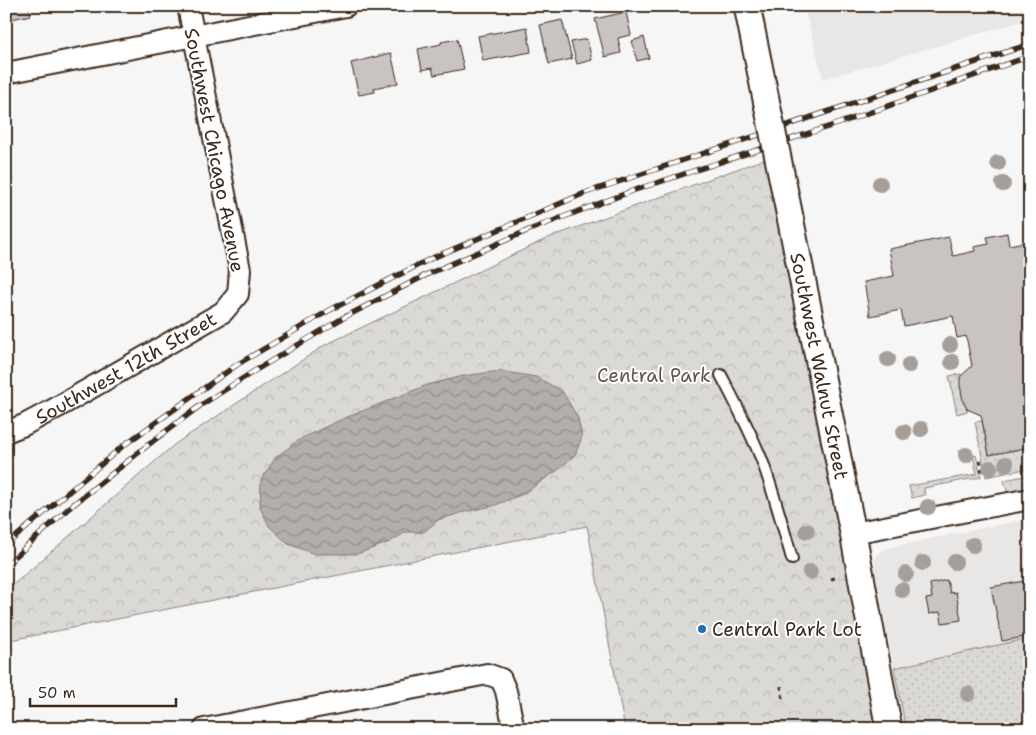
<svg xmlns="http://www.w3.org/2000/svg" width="1036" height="735" font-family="'Shantell Sans',sans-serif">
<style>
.built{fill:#e9e7e6}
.grass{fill:url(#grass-dots);stroke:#8b827a}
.park{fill:url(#park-crowns);stroke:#8b827a}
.water{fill:url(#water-waves);stroke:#847972}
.building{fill:#c9c3c1;stroke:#3b2a1e}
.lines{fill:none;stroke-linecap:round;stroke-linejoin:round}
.service-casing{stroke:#3b2a1e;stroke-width:14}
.minor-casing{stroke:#3b2a1e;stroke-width:24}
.tertiary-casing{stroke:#3b2a1e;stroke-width:29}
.path{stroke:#3b2a1e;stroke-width:3;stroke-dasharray:4 4;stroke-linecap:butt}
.service{stroke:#fff;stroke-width:10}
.minor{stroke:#fff;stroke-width:20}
.tertiary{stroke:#fff;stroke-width:25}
.rail-casing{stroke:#3b2a1e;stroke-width:5.5}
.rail{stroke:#fff;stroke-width:4;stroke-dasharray:11;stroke-linecap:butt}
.tertiary-bridge-casing{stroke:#3b2a1e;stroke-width:29;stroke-linecap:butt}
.tertiary-bridge{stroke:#fff;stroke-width:25}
.tree{fill:#a69e98}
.poi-dot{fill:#1f6fb2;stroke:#fff;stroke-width:2}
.labels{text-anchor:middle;stroke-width:4;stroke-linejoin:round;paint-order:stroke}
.street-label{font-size:19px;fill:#3b2a1e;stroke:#fff}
.park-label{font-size:19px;fill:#63564c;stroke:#fff}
.poi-label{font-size:19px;fill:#3b2a1e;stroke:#fff;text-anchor:start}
</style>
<defs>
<pattern id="grass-dots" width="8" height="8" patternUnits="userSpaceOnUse" patternTransform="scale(1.25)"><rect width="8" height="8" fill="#dbd9d6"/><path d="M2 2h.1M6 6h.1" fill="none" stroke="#bdbab7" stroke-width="1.8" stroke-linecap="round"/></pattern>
<pattern id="park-crowns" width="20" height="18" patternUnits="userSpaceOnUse" patternTransform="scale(1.25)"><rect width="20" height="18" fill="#dbd9d6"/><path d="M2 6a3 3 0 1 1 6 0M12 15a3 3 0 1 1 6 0" fill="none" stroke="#bdbab7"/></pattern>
<pattern id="water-waves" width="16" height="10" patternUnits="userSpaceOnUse" patternTransform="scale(1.25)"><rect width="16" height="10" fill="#b4aeaa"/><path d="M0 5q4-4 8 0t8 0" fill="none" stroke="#948e8a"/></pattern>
</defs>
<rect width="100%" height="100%" fill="#f7f6f6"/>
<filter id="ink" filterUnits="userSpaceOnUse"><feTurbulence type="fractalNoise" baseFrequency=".02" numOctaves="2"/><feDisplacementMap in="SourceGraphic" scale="10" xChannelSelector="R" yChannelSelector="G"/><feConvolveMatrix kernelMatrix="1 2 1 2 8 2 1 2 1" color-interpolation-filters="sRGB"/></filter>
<g filter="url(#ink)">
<path class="built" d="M804 6H1030V19L823 79Z
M1030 518V638L894 668 874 567 876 556 883 550 891 547Z"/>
<path class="grass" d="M961 374C960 388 962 399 968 411L957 414 949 376Z
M982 421 989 455 1030 447V468L986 477 975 422Z
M976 455 981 477 924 488 925 495 912 498 909 486 977 474 973 456Z
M1030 475V492L1008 495 1004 480Z
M1030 638V729H906L894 668Z"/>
<path class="park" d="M778 154 889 729H625L587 526 6 641V591L175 444 325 345 548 238Z"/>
<path class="water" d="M500 371 536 377 562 391 578 418 582 437 575 455 558 470 523 494 493 506 464 512 438 520 424 532H406L390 542 357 554H315L288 544 269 526 260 507 261 480 276 457 302 438 340 420 427 385 463 376Z"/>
<path class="building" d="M6 6H29L31 15 6 20Z
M626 12 631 35 618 38 621 53 605 57 595 19Z
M562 20 572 59 549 64 540 25Z
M527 27 531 52 483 61 478 36Z
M644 37 649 58 637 61 632 41Z
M457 39 464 69 434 75 432 68 422 70 418 49 441 44V42Z
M587 39 592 60 577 64 571 42Z
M391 53 398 83 374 88 375 92 359 95 351 63Z
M1007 233 1009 245 1030 241V447L989 455 981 415 967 409 963 401 960 385V377L972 366 966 336 957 338 953 316 904 326 901 310 870 316 864 282 894 276 889 249 949 237 953 256 975 251 974 247 989 244 987 237Z
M947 580 950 593 956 592 961 620 942 623 940 612 929 614 926 599 932 598 930 584Z
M1030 580V636L1002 641 991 587Z"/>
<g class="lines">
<g class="service-casing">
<path id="service" d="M721 375C736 404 751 432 763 463 774 494 783 526 792 559"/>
</g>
<g class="minor-casing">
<g id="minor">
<path d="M6 73 346 6"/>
<path id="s1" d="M6 432 24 425 56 408 223 312 238 294 240 270 188 6"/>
<path d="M853 533 1030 499"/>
<path d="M204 729 487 674 501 679 506 691 514 729"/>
</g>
</g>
<g class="tertiary-casing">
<g id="tertiary">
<path id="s2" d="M790 217 853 533 889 729"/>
</g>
</g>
<path class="path" d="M980 460 982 472
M831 579 839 577
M781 686 783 701
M760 729H761"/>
<use href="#service" class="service"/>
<use href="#minor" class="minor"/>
<use href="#tertiary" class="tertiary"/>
<g class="rail-casing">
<path id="rail" d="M6 545 124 445 238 364 330 310 430 259 585 193 1030 44
M6 565 69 508 153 441 201 405 256 370 341 319 428 274 529 230 635 190 840 123 1030 56"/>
</g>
<use href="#rail" class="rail"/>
<g class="tertiary-bridge-casing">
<path id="tertiary-bridge" d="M747 6 790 217"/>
</g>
<use href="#tertiary-bridge" class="tertiary-bridge"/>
</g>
<g class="tree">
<circle cx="998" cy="163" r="8"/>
<circle cx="880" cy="184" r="8"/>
<circle cx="1003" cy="184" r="8"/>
<circle cx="950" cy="345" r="8"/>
<circle cx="888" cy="359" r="8"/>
<circle cx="952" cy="362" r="8"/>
<circle cx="909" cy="365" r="8"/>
<circle cx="921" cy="429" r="8"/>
<circle cx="904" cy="432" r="8"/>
<circle cx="966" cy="455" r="8"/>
<circle cx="1006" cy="464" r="8"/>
<circle cx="990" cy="468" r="8"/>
<circle cx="928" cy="507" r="8"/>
<circle cx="807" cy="531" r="8"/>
<circle cx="973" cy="545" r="8"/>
<circle cx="955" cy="562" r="8"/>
<circle cx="923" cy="563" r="8"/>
<circle cx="810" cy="572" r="8"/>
<circle cx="906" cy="574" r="8"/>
<circle cx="902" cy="590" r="8"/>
<circle cx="968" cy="694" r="8"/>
</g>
</g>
<circle class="poi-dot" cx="702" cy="629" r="5"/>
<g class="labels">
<g class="street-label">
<text transform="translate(215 150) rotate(79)" y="7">Southwest Chicago Avenue</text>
<text dy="7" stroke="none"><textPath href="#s2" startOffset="152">Southwest Walnut Street</textPath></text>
<text dy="7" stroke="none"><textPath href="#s1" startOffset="136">Southwest 12th Street</textPath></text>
</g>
<g class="park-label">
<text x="654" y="382">Central Park</text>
</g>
<g class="poi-label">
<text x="712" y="636">Central Park Lot</text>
</g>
</g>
<rect width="1036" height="735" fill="none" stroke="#fff" stroke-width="25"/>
<rect x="12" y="12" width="1011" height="710" fill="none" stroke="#3b2a1e" stroke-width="2" filter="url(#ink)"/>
<path d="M30 698v8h146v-8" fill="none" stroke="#3b2a1e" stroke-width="2.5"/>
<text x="38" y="698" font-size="15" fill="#3b2a1e" stroke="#ffffff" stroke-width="4" paint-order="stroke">50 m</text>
</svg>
